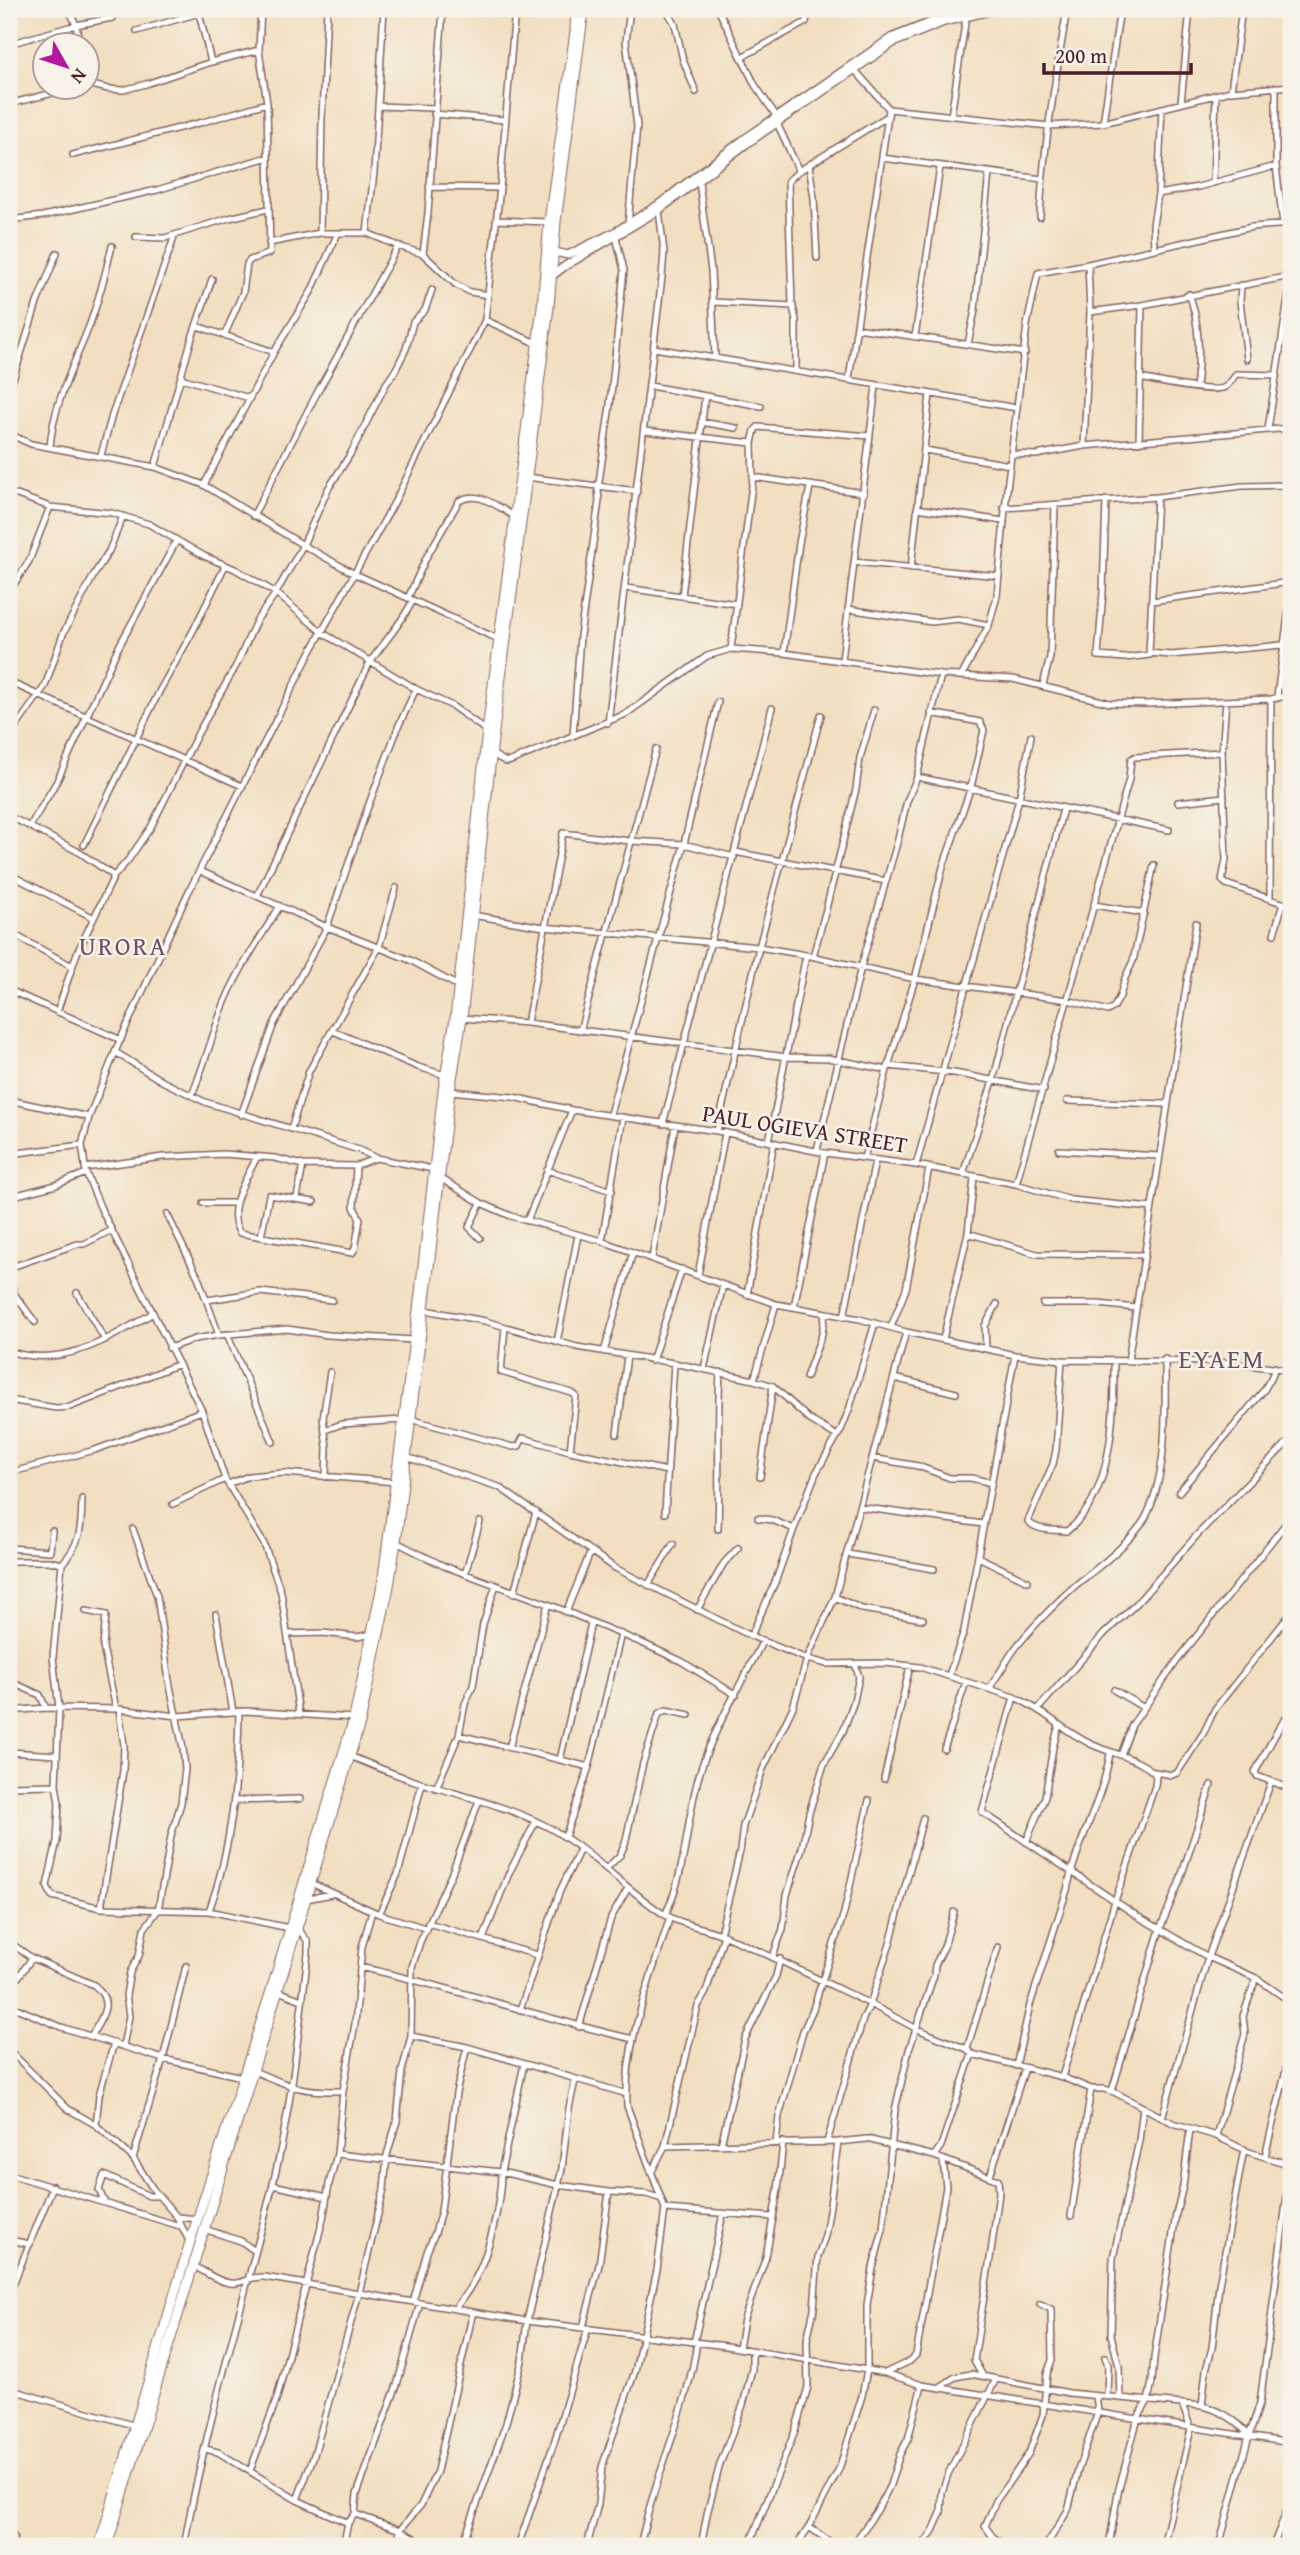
<svg xmlns="http://www.w3.org/2000/svg" width="1300" height="2555" font-family="'Gentium Book Plus',serif">
<style>
.lines{fill:none;stroke-linecap:round;stroke-linejoin:round}
.street-casing{stroke:#85625f;stroke-width:8}
.secondary-casing{stroke:#85625f;stroke-width:10}
.highway-casing{stroke:#85625f;stroke-width:11}
.street{stroke:#fff;stroke-width:5}
.secondary{stroke:#fff;stroke-width:7}
.highway{stroke:#fff;stroke-width:9}
.labels{text-anchor:middle;stroke-width:5;stroke-linejoin:round;paint-order:stroke}
.street-label{font-size:23px;fill:#4a1f2b;stroke:#f7f3e8}
.quarter-label{font-size:26px;letter-spacing:2px;fill:#6f5067;stroke:#f7f3e8}
</style>
<rect width="100%" height="100%" fill="#f7f3e8"/>
<filter id="ink" filterUnits="userSpaceOnUse"><feTurbulence type="fractalNoise" baseFrequency=".0143" numOctaves="2"/><feDisplacementMap in="SourceGraphic" scale="14" xChannelSelector="R" yChannelSelector="G"/><feConvolveMatrix kernelMatrix="1 2 1 2 8 2 1 2 1" color-interpolation-filters="sRGB"/></filter>
<filter id="wash" filterUnits="userSpaceOnUse"><feTurbulence type="fractalNoise" baseFrequency=".00686" numOctaves="4" result="noise"/><feDisplacementMap in="SourceGraphic" scale="28" xChannelSelector="R" yChannelSelector="G"/><feGaussianBlur stdDeviation="1.57" result="paint"/><feColorMatrix in="noise" values="0 0 0 0 0 0 0 0 0 0 0 0 0 0 0 0 0 1.4 0 .05"/><feComposite in="paint" operator="in"/></filter>
<g filter="url(#wash)">
<rect width="100%" height="100%" fill="#f2dec0"/>
</g>
<g filter="url(#ink)">
<g class="lines">
<g class="street-casing">
<path id="street" d="M69 9 76 25 80 46
M198 9 211 62
M666 9 675 24 683 60 696 92
M718 9 755 85 777 117
M137 31 199 13
M9 44 76 25 112 18
M742 57 806 22 807 17 803 9
M88 84 108 89 123 90 146 84 211 62 259 50
M1276 87V166L1283 224
M1231 91 1242 9
M1181 103 1190 9
M9 104 73 88
M378 106 434 108
M889 109 1049 126 1103 123 1231 91 1291 86
M434 114 505 120
M951 116 966 17
M777 123 799 171
M1103 123 1120 9
M73 155 203 122 267 103
M882 158 1042 179
M809 165 814 198 817 258
M699 182 711 271 715 357
M1213 183 1216 95
M429 187 500 188
M1158 194 1198 187 1276 166
M1040 217C1043 147 1056 78 1067 9
M9 220 43 216 157 190 268 157
M496 220 548 222
M628 224 637 126 626 41 630 9
M320 233 322 116 327 9
M367 233 374 172 384 9
M136 237 165 238 229 218 268 209
M269 243 320 233H367L398 246 423 254 455 284 470 292 488 295
M1154 249 1153 225 1158 194 1162 108
M423 254 428 213 443 9
M1241 285 1240 301 1247 359
M1189 294C1200 322 1200 358 1196 387
M713 302 793 306
M1090 312 1142 305 1291 276
M485 320 536 343
M197 326 274 352
M857 328 1025 353
M225 334 243 292 247 264 250 260 270 253 267 103 259 50 261 9
M915 337 940 167
M968 344 975 310 989 173
M654 348 1017 408
M796 370V320L792 303 788 181 799 171 888 116
M181 378 249 398
M1140 378C1155 381 1214 394 1225 387 1229 384 1233 379 1236 374L1277 375
M849 379 889 109 854 69
M650 386 761 406
M9 392 37 303 57 253
M701 422 736 428
M1268 429 1291 280
M645 431 752 443 753 477 864 493
M9 434 31 444 155 467 204 485 303 545 353 573 498 639
M1139 442 1142 305
M752 443 755 430 758 427 870 436
M1084 446 1090 312 1088 264
M50 447C53 404 75 363 90 324 99 298 106 272 112 246
M925 450 1010 465
M1012 454 1036 455 1084 446 1291 428
M101 455 112 415 175 235
M155 467 191 341 212 279
M526 477 637 491
M204 485 274 352 311 292 338 233
M9 492 50 507 112 513 149 524 204 556 235 569 276 593 323 633 416 689 452 706 487 731
M1157 497 1149 653 1171 655 1282 645
M1106 500 1103 592 1098 656 1125 658 1150 655
M917 508 1003 521
M1004 508 1157 497 1242 486 1291 485
M253 516 316 395 398 246
M854 562 999 576
M911 568 930 394
M626 588 737 604
M9 592 29 561 50 507
M682 596 705 396
M408 598 426 558 459 501C479 490 496 506 514 516
M1152 601 1291 582
M848 609 932 622 958 619 989 625
M731 649 753 477
M784 653 799 543 810 487
M842 660 876 386
M962 675 989 625 997 596 1007 489 1027 325 1038 273 1088 264 1252 227 1291 224
M9 682 242 786
M1043 685 1050 657 1055 505
M1277 696 1291 594
M1226 701 1222 752 1226 860 1222 880 1226 884 1291 906
M608 723 662 277 664 252 659 210
M11 734 45 686 63 634 95 573 109 551 123 516
M573 736 580 636 599 501 598 489 610 405 624 270 616 237
M492 754 506 762 511 761 626 714 707 656 731 649 784 653 941 675 1013 679 1110 703 1145 704 1271 699 1291 695
M917 777 1169 830
M1178 802 1224 797
M9 816 79 852 114 876
M30 826 57 781 117 650 177 540
M84 845 160 690 193 631 225 566
M735 852 886 881
M200 871 327 927 410 960 458 986
M9 874 94 918
M257 896 370 662C385 641 402 623 413 600
M1270 898 1271 699
M1094 905 1144 913
M472 915 544 927 759 947 806 955 915 979 1068 1000 1108 1011 1114 1007 1120 996 1125 978 1133 961 1154 865
M9 932 72 966
M1274 934 1283 903
M813 956 825 913 856 789 860 758 874 710
M9 990 121 1040
M57 1012 77 953 114 876 129 859 151 827 198 733 237 664 256 621 276 593 303 545 328 489 351 453 386 384 395 371 406 349 413 322 425 310 432 290
M462 1018 527 1023 787 1057 828 1058 887 1070
M527 1023 563 833 630 841 684 844 734 857
M333 1031 418 1067 445 1075
M580 1031 656 749
M115 1052 162 1081 205 1102 359 1150 376 1158 433 1169
M889 1066 954 1073 1044 1090
M450 1091 513 1097 572 1110 717 1131 825 1153 916 1165 1016 1184 1071 1200 1152 1208
M192 1095C203 1068 211 1040 221 1012 235 974 259 940 280 906
M9 1100 89 1117
M1067 1101 1167 1104
M610 1114 684 844 718 702
M241 1115 274 1024 327 927 366 812 399 725 416 689
M663 1124 772 708
M291 1129 309 1071 379 947 396 888
M717 1131 759 947 821 715
M769 1141 806 955
M817 1150 861 967 897 843 907 801 917 777 941 675
M1059 1150 1159 1156
M9 1154 82 1145
M257 1157C247 1178 224 1210 240 1233L352 1253 355 1249 360 1219 354 1207 356 1166
M864 1158 887 1070 915 979 943 867 971 787 984 730 980 722 931 713
M916 1165 1019 799 1031 736
M85 1168 163 1157 224 1154 275 1158 303 1165 356 1166 376 1158
M547 1170 612 1191
M963 1174 993 1081 1063 809
M440 1178 481 1203 511 1216 602 1241 776 1304 860 1319 906 1332 1015 1355 1062 1360 1219 1362 1291 1370
M1016 1184 1129 779 1131 759 1134 757 1222 752
M9 1197 56 1185 86 1173
M297 1198 303 1165
M203 1203H236
M167 1214 198 1277 219 1335
M527 1221 572 1110
M968 1233 1037 1254 1145 1255
M261 1237 269 1195 314 1202
M480 1238 469 1227 481 1203
M602 1241 623 1117
M652 1258 675 1126
M9 1268 77 1244H84L112 1230
M698 1275 725 1133
M9 1280 15 1295 35 1322
M77 1293 105 1340
M747 1295 774 1142
M207 1300 260 1292 332 1300
M1043 1304H1098L1136 1308
M794 1307 825 1153
M425 1310 485 1321 577 1347 674 1363 754 1380 773 1386 810 1420 837 1436
M844 1317 875 1161
M505 1327 501 1372 572 1393 576 1396 570 1451
M891 1327 906 1289 929 1168
M227 1334 273 1442
M943 1339 968 1233 974 1178
M557 1342 578 1235
M169 1348 195 1339 219 1335 287 1329 328 1335 414 1340
M986 1349 985 1326 997 1304
M9 1351C62 1369 109 1339 153 1313
M604 1352 633 1252
M1062 1360 1056 1450 1053 1464 1028 1521C1035 1531 1055 1530 1067 1531 1114 1495 1114 1414 1114 1361
M652 1361 682 1269
M1128 1361 1196 923
M704 1369 723 1285
M806 1377 822 1334 825 1314
M894 1378 956 1393
M754 1380 776 1304
M9 1400 56 1408 70 1407 179 1364
M410 1419 513 1447 519 1446 523 1438 570 1451 667 1471
M325 1430 342 1424 402 1420
M617 1434 627 1356
M406 1457 499 1487 615 1568 751 1636 807 1659 827 1664 885 1663 920 1667 1014 1697 982 1812 1139 1917 1208 1957 1256 1978 1291 2002
M872 1458 918 1466 950 1478H971L992 1483
M9 1473 95 1450 202 1411
M326 1477 327 1447 323 1418 330 1372
M760 1477 773 1386
M228 1484 249 1476 284 1473 396 1482
M1179 1492 1264 1390 1272 1376 1275 1367
M173 1504 225 1479
M859 1507 983 1524
M665 1513 674 1363
M758 1518 772 1520 794 1529 816 1473 841 1430 849 1410 875 1323
M718 1529C720 1477 717 1425 720 1372
M396 1542 444 1566 548 1604 642 1643 681 1661 736 1695
M9 1548 50 1551
M50 1551 52 1531
M848 1554 934 1569
M978 1557 1028 1581
M9 1561H49L62 1564 53 1657 59 1708 56 1785 59 1803 57 1841 47 1886 52 1896 101 1908 209 1911 289 1928
M62 1564C82 1541 81 1529 82 1499
M465 1574 480 1522
M648 1585 673 1544
M514 1593 536 1512
M835 1597 862 1609 923 1619
M697 1610 724 1563 738 1548
M86 1611 106 1615 103 1647 116 1709
M566 1612 591 1551
M216 1614 233 1712
M288 1634 323 1633 357 1637 372 1634
M751 1636 776 1580 794 1529
M949 1675 964 1631 1015 1355
M9 1681 40 1695 46 1708
M989 1689C997 1677 1004 1665 1012 1653 1025 1634 1063 1595 1082 1580 1103 1564 1133 1540 1146 1517 1169 1470 1165 1410 1165 1359
M1114 1690 1144 1708
M1014 1697C1043 1709 1064 1732 1093 1745 1110 1753 1146 1760 1156 1776L1155 1786 1115 1901 1062 2077
M1038 1709 1104 1634 1137 1603 1198 1534 1291 1439
M9 1711 46 1708 119 1709 177 1716 246 1711 354 1718
M1291 1711 1279 1728 1255 1772 1257 1776 1291 1789
M299 1714 281 1592 264 1544 225 1479 202 1411 101 1209 86 1173 82 1145 89 1117 118 1045 188 893 310 653 394 503 485 320 500 188 515 9
M459 1735 589 1767
M509 1748 548 1604
M944 1749 966 1682
M9 1752 57 1755
M1121 1755 1132 1725 1177 1661 1291 1517
M350 1756C374 1766 399 1777 425 1784 464 1796 509 1807 546 1826 590 1849 623 1888 665 1915 684 1926 706 1927 725 1936 774 1957 822 1981 870 2004L863 2019 827 2142
M560 1760 591 1623
M1155 1772 1172 1775 1177 1773 1204 1732 1215 1709 1291 1613
M884 1779 910 1666
M9 1786 56 1785
M436 1788 459 1735 465 1704 473 1686 483 1624 496 1585
M9 1800V1786
M234 1801 300 1799
M923 1818 890 1944 870 2004 917 2029 967 2049 972 2054 1062 2077 1091 2089H1104L1114 2092 1173 2123 1216 2136 1249 2152 1291 2165
M565 1837 589 1767 621 1634
M1026 1842 1045 1797 1053 1747 1059 1725
M607 1868 620 1855 625 1844 643 1763 659 1714 666 1710 689 1715
M311 1883 379 1914 425 1928
M306 1899 332 1894
M101 1908 123 1771 124 1745 119 1709
M209 1911C232 1848 238 1778 239 1711
M379 1914 398 1874 422 1784
M665 1915C690 1865 685 1806 706 1755 721 1715 745 1678 763 1640
M428 1923 537 1955
M720 1934 740 1851 743 1826 763 1769 793 1707 807 1659 835 1597 906 1332
M483 1939 509 1873 536 1821
M9 1942 32 1958 94 1985C115 2002 102 2018 91 2036
M773 1956 783 1929 787 1895 802 1848 809 1813 824 1764 843 1731 854 1701 859 1677 855 1664
M360 1967C452 1987 541 2018 633 2039
M9 1990 32 1958
M278 1991 302 2000
M9 2005 61 2027 163 2059 242 2077
M520 2010 559 1893 580 1849
M579 2027 611 1918 628 1888
M411 2036 467 2047 627 2094
M123 2046 129 2016 126 1995 130 1972 139 1956 144 1929 158 1910 171 1836 181 1803 185 1769 183 1748 169 1681 157 1596 133 1529
M967 2049 998 1947
M9 2050 68 2109 96 2125 133 2158 153 2189 177 2217 189 2241
M1016 2066 1030 2005 1067 1890C1076 1843 1103 1800 1110 1753
M254 2071C291 2087 302 2092 343 2091
M1112 2091 1160 1929 1179 1883 1211 1785
M1162 2118 1208 1957 1271 1782
M96 2125 99 2095 114 2043
M1216 2136 1245 2034 1243 2016 1256 1978
M776 2143 779 2116 803 2031 813 2009 844 1913 869 1800
M721 2145 745 2039 776 1976 780 1959
M665 2146 838 2142 867 2139 934 2156 998 2180 999 2193 991 2252 974 2360 983 2376
M337 2154 501 2172 558 2185 609 2192 646 2194 659 2198
M934 2156 941 2146 972 2054
M1265 2156 1291 2050
M133 2158 163 2059 186 1966
M652 2171 665 2146 698 2006 706 1992 724 1935
M9 2174 180 2226
M990 2176 1025 2068
M273 2185 327 2197
M104 2201 99 2190 104 2175 149 2196H158
M665 2209 772 2217
M1071 2216 1091 2089
M177 2217 199 2219
M204 2229 241 2241 255 2251
M9 2240 30 2244
M192 2265C204 2271 222 2285 236 2283 247 2282 249 2276 264 2277L527 2321 726 2346 885 2373 922 2385 1291 2443
M9 2294 53 2186
M413 2302 427 2252 435 2233 441 2211 456 2093 467 2047
M455 2309C461 2300 468 2292 473 2282 489 2256 501 2202 501 2172L524 2064
M583 2327 599 2265 609 2192
M694 2342 723 2214
M739 2348 744 2319 766 2257 778 2190 783 2142
M1105 2357 1108 2365 1107 2396
M885 2373 910 2361 916 2355 946 2187 943 2161
M940 2387 955 2377 971 2374 1069 2393 1202 2406C1219 2409 1240 2422 1249 2436
M9 2389 136 2426
M1120 2398 1119 2366 1111 2335 1113 2258 1139 2141 1143 2107
M1202 2406 1206 2370 1212 2348 1219 2285 1244 2149
M205 2449 218 2452 297 2500 348 2523
M250 2471 277 2398 323 2219 329 2184 337 2154 343 2091 355 2024 362 1947 372 1911
M297 2500 314 2455 359 2293 384 2189 387 2155 397 2121 402 2071 411 2036 412 1967 420 1942 451 1875 479 1801
M355 2514 400 2530 428 2546
M809 2527 836 2546
M9 2532 14 2537 11 2546
M184 2546C206 2424 243 2305 273 2184 291 2110 299 2029 308 1953V1942L297 1927
M343 2546 348 2523 355 2514 357 2494 397 2385 420 2303
M397 2546 400 2530 421 2505 437 2471 473 2312
M462 2546 506 2423 522 2361 527 2321 562 2168 569 2108 575 2081
M518 2546 554 2443 588 2328
M587 2546 598 2504 602 2467 635 2371 657 2270 665 2209 627 2106C624 2041 651 1979 670 1917
M640 2546C646 2520 653 2493 662 2468 676 2425 691 2386 697 2342
M701 2546 707 2514 720 2464 743 2405 752 2369V2350
M749 2546 795 2431 808 2387 807 2340 814 2309 818 2256 825 2236 830 2205 838 2142
M796 2546 809 2527 839 2469 862 2396 867 2370V2305L873 2268 883 2229 895 2110 909 2050 934 1975 935 1965 944 1947 954 1912
M852 2546 878 2509 890 2485 900 2454 908 2439 922 2385
M922 2546 933 2531 941 2513 942 2492 948 2474 996 2379
M1007 2546 993 2537 985 2526 996 2501 1029 2453 1043 2415 1047 2374 1052 2360 1051 2309 1040 2304
M1046 2546 1068 2510 1078 2470 1098 2412 1096 2396
M1109 2546 1118 2492 1138 2418 1148 2401 1152 2382 1154 2358 1176 2214 1183 2186 1190 2129
M1163 2546 1191 2429 1182 2404
M1219 2546 1249 2436 1260 2403 1291 2165
M1273 2546 1291 2500"/>
</g>
<g class="secondary-casing">
<path id="secondary" d="M555 252 568 255 615 232 658 205 743 140 891 38 942 18 977 9
M553 275 565 266 659 210 746 144 893 43 944 22 998 9"/>
</g>
<g class="highway-casing">
<path id="highway" d="M99 2546 190 2242 269 1997 354 1718 382 1585 418 1310 443 1090 455 1018 487 731 542 307 549 222 575 31 576 9
M107 2546 360 1723 389 1586 396 1542 450 1091 462 1018 494 731 549 307 556 222 584 9"/>
</g>
<use href="#street" class="street"/>
<use href="#secondary" class="secondary"/>
<use href="#highway" class="highway"/>
</g>
</g>
<g class="labels">
<g class="street-label">
<text transform="translate(805 1129) rotate(9)" y="8">PAUL OGIEVA STREET</text>
</g>
<g class="quarter-label">
<text x="123" y="955">URORA</text>
<text x="1222" y="1368">EYAEM</text>
</g>
</g>
<rect width="1300" height="2555" fill="none" stroke="#f7f3e8" stroke-width="35"/>
<g transform="translate(66 66) rotate(129)"><circle r="33" fill="#f7f3e8" stroke="#b29e9c" stroke-width="2"/>
<path d="M0-5L12 26L0 18L-12 26Z" fill="#b5179e"/>
<text y="-10" font-size="19" font-weight="bold" text-anchor="middle" fill="#4a1f2b">N</text>
</g>
<path d="M1044 63v10h147v-10" fill="none" stroke="#4a1f2b" stroke-width="3.5"/>
<text x="1055" y="63" font-size="21" fill="#4a1f2b" stroke="#f7f3e8" stroke-width="5" paint-order="stroke">200 m</text>
</svg>
